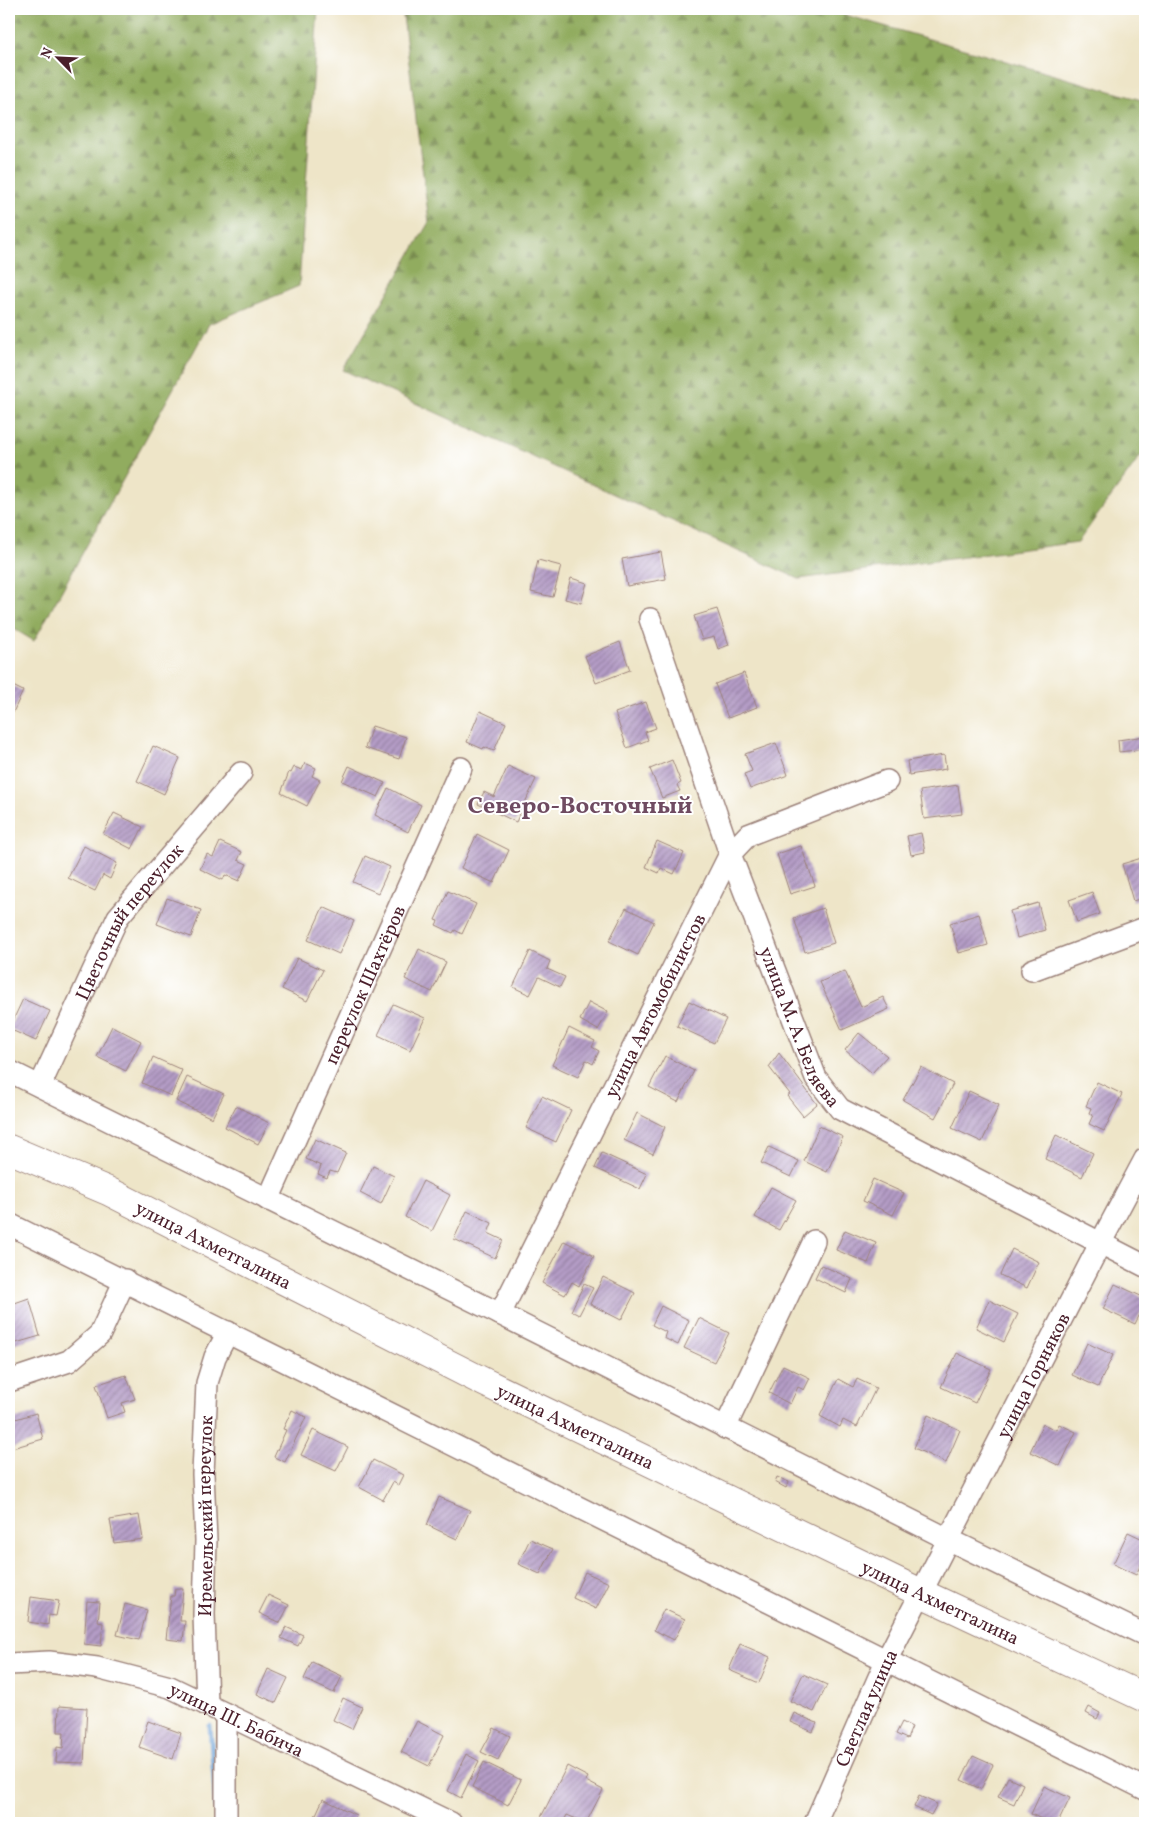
<svg xmlns="http://www.w3.org/2000/svg" width="1154" height="1832" font-family="Vollkorn,serif">
<style>
.forest{fill:url(#forest-firs);stroke:#6e6645}
.lines{fill:none;stroke-linecap:round;stroke-linejoin:round}
.stream{stroke:#669dd4;stroke-width:5}
.building{fill:url(#building-hatch)}
.minor-casing{stroke:#9c827a;stroke-width:24}
.major-casing{stroke:#9c827a;stroke-width:30}
.minor{stroke:#fff;stroke-width:21}
.major{stroke:#fff;stroke-width:28}
.labels{text-anchor:middle;stroke-width:4;stroke-linejoin:round;paint-order:stroke}
.street-label{font-size:19px;fill:#4a1f2b;stroke:#fff}
.district-label{font-size:24px;font-weight:bold;fill:#6f4b61;stroke:#fff}
</style>
<defs>
<pattern id="forest-firs" width="22" height="20" patternUnits="userSpaceOnUse" patternTransform="scale(1.25)"><rect width="22" height="20" fill="#91ac5f"/><path d="M5 1l3.5 6h-7zM16 11l3.5 6h-7z" fill="#788b4f"/></pattern>
<pattern id="building-hatch" width="6" height="6" patternUnits="userSpaceOnUse" patternTransform="scale(1.25)"><rect width="6" height="6" fill="#b49cc6"/><path d="M-1 1l2-2M0 6l6-6M5 7l2-2" fill="none" stroke="#947fa1"/></pattern>
</defs>
<rect width="100%" height="100%" fill="#fff"/>
<filter id="ink" filterUnits="userSpaceOnUse"><feTurbulence type="fractalNoise" baseFrequency=".02" numOctaves="2"/><feDisplacementMap in="SourceGraphic" scale="10" xChannelSelector="R" yChannelSelector="G"/><feConvolveMatrix kernelMatrix="1 2 1 2 8 2 1 2 1" color-interpolation-filters="sRGB"/></filter>
<filter id="wash" filterUnits="userSpaceOnUse"><feTurbulence type="fractalNoise" baseFrequency=".0096" numOctaves="4" result="noise"/><feDisplacementMap in="SourceGraphic" scale="20" xChannelSelector="R" yChannelSelector="G"/><feGaussianBlur stdDeviation="1.12" result="paint"/><feColorMatrix in="noise" values="0 0 0 0 0 0 0 0 0 0 0 0 0 0 0 0 0 1.4 0 .05"/><feComposite in="paint" operator="in"/></filter>
<g filter="url(#wash)">
<rect width="100%" height="100%" fill="#eee5c8"/>
<path class="forest" d="M9 9H318L299 286 209 324 34 641 9 626Z
M415 9H825L1145 101V450L1078 542 799 579 343 370 429 222 403 16Z"/>
<g class="lines">
<path class="stream" d="M210 1726 216 1808"/>
</g>
<g id="blocks">
<path class="building" d="M661 552 666 579 627 586 622 559Z
M538 560 561 566 553 597 531 592Z
M571 578 587 583 581 603 565 599Z
M717 609 729 645 718 649 714 637 702 640 694 616Z
M620 642 630 670 596 683 585 656Z
M744 673 757 707 728 718 715 684Z
M9 684 23 691 9 721Z
M646 702 656 728 645 732 648 740 627 748 615 713Z
M480 711 506 723 494 751 484 747 483 749 467 742Z
M372 726 406 737 399 759 365 748Z
M1145 736V749L1119 752 1118 740Z
M776 743 788 775 750 789 744 774 752 771 745 754Z
M153 746 180 758 164 794 137 781Z
M944 755 946 769 909 775 907 761Z
M672 760 681 783 677 785 680 791 662 798 650 769Z
M305 763 316 768 312 776 320 780 307 806 281 793 289 772 291 773 294 767 302 770Z
M349 766 385 783 378 797 342 781Z
M508 766 536 779 516 822 478 804 484 792 494 797Z
M958 785 962 814 924 819 920 791Z
M388 788 421 805 408 832 375 815Z
M114 813 143 827 132 849 103 834Z
M921 833 925 852 911 855 907 836Z
M477 834 509 850 494 883 461 868Z
M657 841 684 853 674 874 661 868 659 873 646 867Z
M220 842 242 852 238 860 247 864 239 881 225 875 223 880 200 869 207 854 213 857Z
M84 846 117 863 110 879 103 875 95 891 68 878Z
M801 846 815 886 790 894 777 854Z
M365 856 390 867 378 893 353 882Z
M1145 857V897L1133 901 1122 864Z
M448 891 476 904 462 934 455 930 453 933 436 925 438 921 435 920Z
M1092 892 1100 914 1077 922 1069 900Z
M167 898 201 910 191 937 157 924Z
M1038 903 1045 930 1017 938 1010 911Z
M323 907 354 921 339 954 308 940Z
M626 908 654 922 638 955 609 941Z
M823 908 834 943 805 952 794 918Z
M979 914 988 945 959 953 950 923Z
M419 949 446 962 432 992 405 979Z
M530 951 550 961 547 969 565 977 560 987 539 977 530 995 513 987Z
M297 958 323 970 307 1001 282 989Z
M845 971 861 1007 883 997 889 1009 842 1030 820 982Z
M23 999 50 1011 36 1041 9 1029Z
M689 1001 726 1019 714 1043 677 1026Z
M589 1002 608 1012 598 1030 580 1020Z
M393 1004 425 1018 410 1050 378 1035Z
M112 1026 141 1041 126 1071 97 1057Z
M569 1028 595 1041 592 1047 599 1051 593 1064 586 1060 578 1077 552 1065Z
M859 1033 887 1056 872 1073 845 1050Z
M779 1053 817 1104 803 1116 787 1096 790 1094 769 1067Z
M665 1056 694 1071 678 1102 649 1087Z
M153 1057 182 1070 171 1096 142 1083Z
M921 1067 953 1084 935 1118 903 1100Z
M187 1077 224 1094 212 1118 176 1101Z
M1097 1082 1122 1094 1104 1131 1089 1124 1093 1115 1089 1113 1091 1108 1086 1106Z
M969 1091 999 1105 982 1142 952 1128Z
M542 1096 571 1110 556 1142 526 1128Z
M236 1106 269 1123 258 1144 225 1127Z
M637 1113 665 1127 653 1154 624 1140Z
M819 1126 843 1137 827 1172 804 1161Z
M1056 1135 1093 1153 1082 1177 1045 1159Z
M315 1139 346 1153 337 1173 330 1171 327 1178 318 1174 321 1166 306 1159Z
M769 1147 799 1161 791 1177 761 1163Z
M602 1153 647 1174 640 1189 595 1168Z
M373 1166 394 1176 381 1204 360 1193Z
M873 1179 904 1193 893 1215 863 1201Z
M423 1181 450 1195 432 1231 405 1217Z
M771 1187 796 1200 779 1230 755 1217Z
M467 1211 492 1223 488 1233 503 1240 495 1258 454 1239Z
M845 1230 876 1243 868 1263 836 1250Z
M564 1241 594 1256 579 1286 572 1282 565 1295 542 1283Z
M1012 1249 1039 1262 1027 1288 1000 1275Z
M821 1265 852 1279 846 1293 815 1278Z
M603 1277 635 1293 621 1320 590 1304Z
M584 1284 593 1288 579 1315 571 1311Z
M1115 1284 1145 1298V1304L1135 1324 1103 1309Z
M29 1298 40 1336 9 1345V1305Z
M989 1300 1018 1314 1004 1342 976 1328Z
M661 1306 689 1320 678 1345 664 1338 666 1332 652 1325Z
M699 1318 729 1333 714 1362 684 1348Z
M1087 1343 1113 1355 1098 1387 1072 1375Z
M957 1353 991 1369 975 1403 941 1387Z
M783 1365 810 1378 804 1390 798 1387 790 1404 769 1393Z
M126 1375 135 1399 122 1403 125 1412 107 1418 96 1385Z
M838 1379 853 1387 857 1379 876 1388 857 1427 843 1420 840 1427 820 1416Z
M292 1410 306 1417 285 1462 274 1457 286 1430 283 1429Z
M36 1413 43 1439 9 1449V1421Z
M928 1415 960 1430 946 1463 914 1448Z
M1043 1424 1056 1430 1059 1424 1076 1432 1060 1466 1030 1452Z
M313 1430 348 1447 336 1471 301 1455Z
M373 1460 403 1475 398 1485 393 1482 383 1500 359 1487Z
M777 1477 789 1482 786 1488 775 1482Z
M439 1497 470 1510 457 1539 427 1525Z
M139 1515 143 1539 114 1543 110 1520Z
M1128 1532 1145 1540V1555L1136 1575 1113 1564Z
M530 1539 553 1549 540 1574 518 1564Z
M585 1572 609 1583 596 1609 573 1598Z
M175 1589H183L180 1621H185L183 1641 166 1639 171 1596H174Z
M268 1595 289 1605 280 1623 259 1613Z
M31 1597 59 1601 56 1616 49 1615 48 1625 28 1622Z
M87 1601 100 1602 98 1622 103 1623 101 1646 84 1644Z
M125 1604 147 1610 139 1640 117 1635Z
M664 1609 685 1619 674 1640 654 1630Z
M286 1627 303 1635 298 1646 281 1638Z
M740 1644 770 1657 759 1683 729 1670Z
M312 1662 342 1676 334 1693 304 1679Z
M268 1669 288 1678 276 1703 257 1694Z
M803 1674 827 1685 814 1712 790 1701Z
M343 1698 362 1707 352 1729 333 1720Z
M59 1706 87 1708 84 1763 56 1762 57 1747 63 1748 64 1732H58Z
M1089 1707 1100 1713 1097 1719 1086 1713Z
M794 1713 817 1723 813 1732 790 1722Z
M148 1721 181 1733 173 1759 139 1747Z
M417 1721 444 1735 429 1766 401 1752Z
M902 1722 912 1727 907 1739 896 1734Z
M494 1728 510 1736 498 1760 481 1752Z
M466 1754 479 1761 461 1798 448 1791Z
M973 1756 993 1765 981 1789 961 1780Z
M484 1762 521 1780 508 1805 472 1787Z
M567 1766 588 1777 586 1781 603 1790 586 1823 567 1815 563 1823H538Z
M1008 1777 1023 1784 1014 1804 998 1797Z
M1044 1786 1070 1798 1058 1823H1050L1031 1814Z
M919 1796 937 1804 931 1815 914 1807Z
M323 1799 356 1815 352 1823H312Z
M895 1819 904 1823H893Z"/>
</g>
</g>
<g filter="url(#ink)">
<use href="#blocks" fill-opacity="0" stroke="#9c827a" stroke-width="1"/>
<g class="lines">
<g class="minor-casing">
<g id="minor">
<path id="s1" d="M650 619 730 854 816 1078 840 1109 1145 1266"/>
<path d="M1032 970 1145 928"/>
<path d="M9 1071 500 1314 948 1539 1145 1635"/>
<path id="s2" d="M40 1086 118 917 241 773"/>
<path id="s3" d="M268 1200 461 768"/>
<path d="M9 1224 1145 1789"/>
<path id="s4" d="M500 1314 730 854 748 835 887 781"/>
<path d="M9 1381 69 1361 100 1334 125 1280"/>
<path d="M725 1428 814 1241"/>
<path id="s5" d="M9 1664 49 1662 97 1668 170 1687 451 1823"/>
<path id="s6" d="M207 1705 204 1614 206 1540 203 1474 207 1383 215 1357 228 1332"/>
<path d="M226 1714V1823"/>
<path id="s7" d="M815 1823 886 1661 1101 1242 1145 1159"/>
</g>
</g>
<g class="major-casing">
<g id="major">
<path id="s8" d="M9 1149 108 1191 484 1382 921 1593 1145 1698"/>
</g>
</g>
<use href="#minor" class="minor"/>
<use href="#major" class="major"/>
</g>
</g>
<g class="labels">
<g class="street-label">
<text dy="7" stroke="none"><textPath href="#s2" startOffset="188">Цветочный переулок</textPath></text>
<text dy="7" stroke="none"><textPath href="#s3" startOffset="236">переулок Шахтёров</textPath></text>
<text dy="7" stroke="none"><textPath href="#s4" startOffset="345">улица Автомобилистов</textPath></text>
<text dy="7" stroke="none"><textPath href="#s1" startOffset="435">улица М. А. Беляева</textPath></text>
<text dy="7" stroke="none"><textPath href="#s8" startOffset="226">улица Ахметгалина</textPath></text>
<text dy="7" stroke="none"><textPath href="#s7" startOffset="498">улица Горняков</textPath></text>
<text dy="7" stroke="none"><textPath href="#s8" startOffset="631">улица Ахметгалина</textPath></text>
<text dy="7" stroke="none"><textPath href="#s6" startOffset="189">Иремельский переулок</textPath></text>
<text dy="7" stroke="none"><textPath href="#s8" startOffset="1036">улица Ахметгалина</textPath></text>
<text dy="7" stroke="none"><textPath href="#s7" startOffset="126">Светлая улица</textPath></text>
<text dy="7" stroke="none"><textPath href="#s5" startOffset="238">улица Ш. Бабича</textPath></text>
</g>
<g class="district-label">
<text x="580" y="813">Северо-Восточный</text>
</g>
</g>
<rect width="1154" height="1832" fill="none" stroke="#fff" stroke-width="30"/>
<g transform="translate(58 58) rotate(294)" stroke="#ffffff" stroke-width="4" paint-order="stroke">
<path d="M0-4L9 19L0 12L-9 19Z" fill="#4a1f2b"/>
<text y="-8" font-size="14" font-weight="bold" text-anchor="middle" fill="#4a1f2b">N</text>
</g>
</svg>
